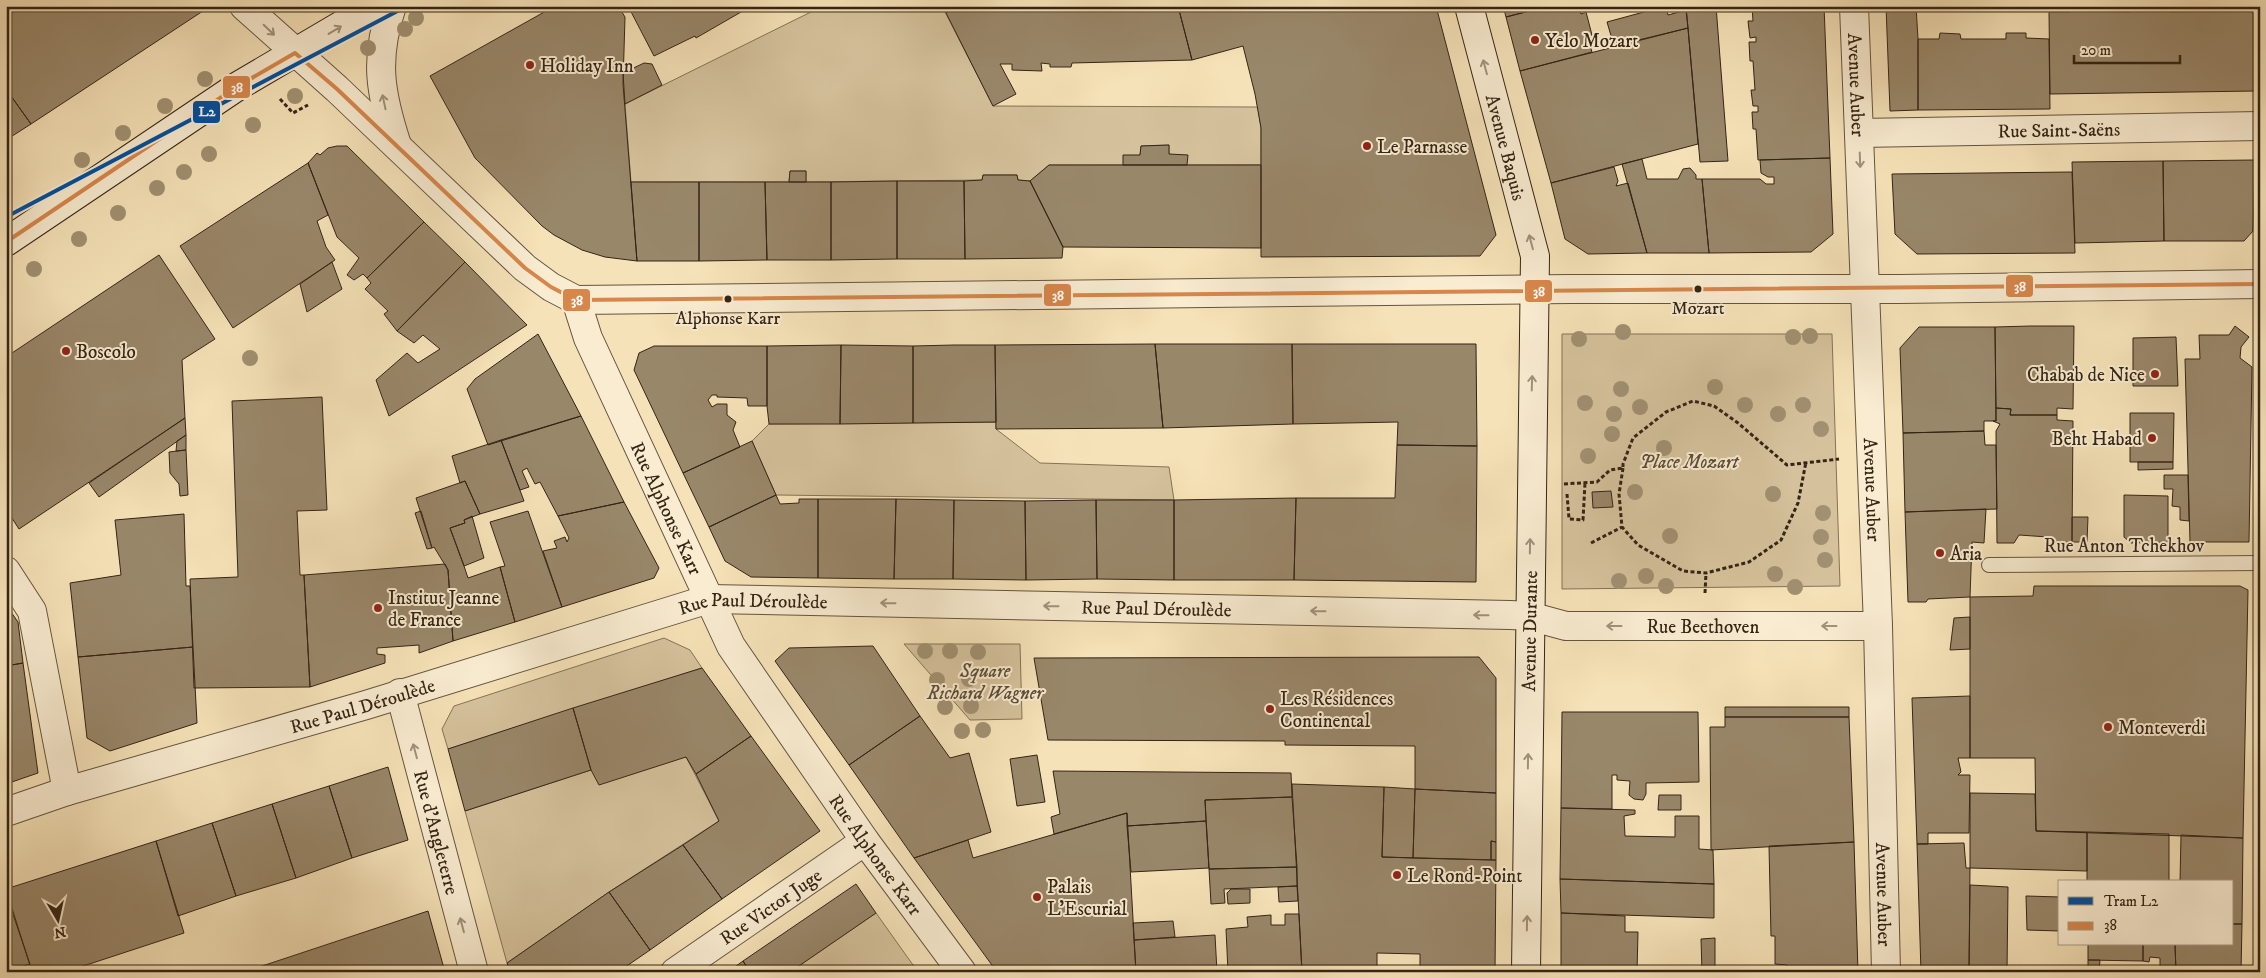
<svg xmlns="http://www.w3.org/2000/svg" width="2266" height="978" font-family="'IM FELL DW Pica',serif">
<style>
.green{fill:#d5c29c;stroke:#847358}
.building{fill:#99876a;stroke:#342415}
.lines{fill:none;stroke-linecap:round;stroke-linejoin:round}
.lane-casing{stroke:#64543e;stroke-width:16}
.street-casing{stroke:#64543e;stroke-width:30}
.secondary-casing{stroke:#342415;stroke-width:30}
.path{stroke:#342415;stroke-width:3;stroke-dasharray:4 2.5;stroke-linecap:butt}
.lane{stroke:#f9ecd1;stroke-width:14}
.street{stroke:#f9ecd1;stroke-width:28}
.secondary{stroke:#f9ecd1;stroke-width:28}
.bus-1-casing{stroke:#f9ecd1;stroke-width:8}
.bus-1{stroke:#d7874b;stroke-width:4}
.tram-1-casing{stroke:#f9ecd1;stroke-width:8}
.tram-1{stroke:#004f9f;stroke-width:4}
.tree{fill:#a19071}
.oneway{stroke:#a0927c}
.poi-dot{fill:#8f2418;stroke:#f9ecd1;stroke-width:2}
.bus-dot{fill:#342415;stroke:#f9ecd1;stroke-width:2}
.labels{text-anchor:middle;stroke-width:4;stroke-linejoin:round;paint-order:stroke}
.bus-label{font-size:18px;fill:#342415;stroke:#f9ecd1}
.poi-label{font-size:19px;fill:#342415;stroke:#f9ecd1;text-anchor:start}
.street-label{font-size:19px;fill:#342415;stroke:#f9ecd1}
.park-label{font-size:19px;font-style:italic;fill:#5c4c37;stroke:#f9ecd1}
.line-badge{stroke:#f9ecd1;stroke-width:2}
.badge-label{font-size:14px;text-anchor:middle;font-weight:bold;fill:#fff}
</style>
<rect width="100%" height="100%" fill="#f6e2b8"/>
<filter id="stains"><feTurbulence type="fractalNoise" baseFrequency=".004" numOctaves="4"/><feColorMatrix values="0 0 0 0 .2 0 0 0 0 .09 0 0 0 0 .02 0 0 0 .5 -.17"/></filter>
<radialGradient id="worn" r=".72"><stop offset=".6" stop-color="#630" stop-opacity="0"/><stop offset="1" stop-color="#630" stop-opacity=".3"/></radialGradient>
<path class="green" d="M823 6H942L993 106 1258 107 1261 128V165H1187L1169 154V145L1141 146 1140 155 1123 165H1049L1030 181 1018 180 1017 175H983L982 180 806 182V171H790L789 182H631L625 104Z
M1562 334H1832L1840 586 1562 589Z
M996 422V429L1040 463 1169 467 1174 500 776 495 752 441 769 424Z
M664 638 690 650 702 668 448 749 442 729 454 706Z
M904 644H1020L1022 719 970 720Z
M686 757 719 821 609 892 507 963 465 811 591 770Z
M876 913 918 972H795L793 970Z"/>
<path class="building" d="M6 6H203L206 9 31 124 6 89Z
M555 6H618L625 17 623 84 637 261 605 257 582 250 554 235 542 226 475 158 430 76Z
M628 6H747L748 8 696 38 695 36 654 56Z
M942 6H955L956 8 946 13Z
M955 6H1178L1192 60 1072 63 1071 67H1050V64L1041 63 1042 71 1012 70V64H1000L1016 94 993 106 946 13 956 8Z
M1178 6H1436L1496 235 1480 256 1261 257V128L1255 94 1243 46 1192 60Z
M1503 6H1549L1506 17Z
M1549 6H1578L1581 14 1586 12 1592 35 1587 36 1592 52 1520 71 1506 17Z
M1666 6 1668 15 1686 10 1688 28 1614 46 1607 22Z
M1686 6H1716L1728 161 1700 162Z
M1752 6H1824L1830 158 1758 160 1756 129H1753L1752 112H1758V106H1753L1751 90H1755L1753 61H1750L1749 42H1756V37L1750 38 1748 21H1753Z
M1886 6H1916L1918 39V110L1890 111Z
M2070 6H2091V11L2130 12V6H2171V12L2209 11V6H2231L2230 11 2258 12 2256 91 2050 94 2049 12H2070Z
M1688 28 1698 144 1551 183 1520 71Z
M1940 33 1960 34 1961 39H2006V33H2026V38L2049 39 2050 109 1918 110V39H1939Z
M644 63 652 64 662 85 625 104 623 73Z
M6 89 31 124 6 140Z
M1169 145V154L1188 155 1187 165H1123V155H1140L1141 146Z
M337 146H347L424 222 367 278 363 274 354 280 347 275 359 258 337 237 308 163 317 153 320 155 328 148Z
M1830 158 1833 234 1811 252 1709 253 1702 179H1760L1766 184H1774V177H1768L1761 173 1760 160Z
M1642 159 1647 179H1678L1683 169 1690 168 1696 175V179H1702L1709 253H1647L1622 164Z
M2255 160 2253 231 2244 241H2164L2163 161Z
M2163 161 2164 241 2075 243 2072 162Z
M308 163 328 215 317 221 326 247 335 260 233 328 180 246Z
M1049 165H1261V248L1063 247 1030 181Z
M1614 167 1618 181 1616 186 1628 183 1647 253 1588 254 1565 239 1551 183Z
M790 171H806V182H789Z
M2072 172 2075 253 1917 254 1895 234 1892 174Z
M983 175H1017L1018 180 1030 181 1063 247 1062 258 965 259 964 181 982 180Z
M897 181V259L831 260V182Z
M897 181H964L965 259H897Z
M631 182H699V261H637Z
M699 182H765L767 260 699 261Z
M765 182H831V260H767Z
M424 222 465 262 397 331 384 314 388 311 365 289 371 283 367 278Z
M159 255 215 339 182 360 185 418 19 529 6 509V357Z
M332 262 342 289 307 312 300 284Z
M465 262 527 325 389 416 376 380 407 353 418 363 440 349 423 335 414 343 397 331Z
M2030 326H2074L2073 409 2057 408V415H2010L2011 409 1996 408 1995 327Z
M2235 326 2249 337 2241 347 2240 358 2252 367 2249 542H2190L2185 359H2200L2199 335H2229Z
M1919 327H1995L1996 421H1984V431L1903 433 1900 348Z
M538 334 581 416 488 445 467 389 475 379Z
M2176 337 2178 386H2133V338Z
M1155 344H1292L1293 424 1163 428Z
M1155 344 1163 428 996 429 995 345Z
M1292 344H1476L1477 446 1397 445 1398 422 1293 424Z
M841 345 913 346V423L840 424Z
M841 345 840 424H769L767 406V346Z
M954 345H995L996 422 913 423V346Z
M654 346H767V406H748L747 398 717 397V395H712L708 400 712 407 717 404H727V415L736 422 733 430 740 447 683 473 634 370 639 353Z
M322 397 327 510 297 511 300 575H304L310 687 194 688 190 579 238 577 232 401Z
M1996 408 2011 409 2010 415H2057V420L2073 421 2072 542 2051 543 2048 537 2019 535 2014 543H1997L1996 431 2000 424 1993 421H1996Z
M2130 413H2174L2173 462H2130Z
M581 416 624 502 558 516 540 482 535 484 527 468 522 471 529 487 520 490 501 440Z
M185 418 186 435 99 497 89 483Z
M1984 431 1985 445H1996L1997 509 1905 512 1903 433Z
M186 435V450L176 451 177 441Z
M501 440 524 501 480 514 465 481 460 483 452 456Z
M752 441 776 495 709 527 683 473Z
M1397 445 1477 446 1476 582 1294 580 1296 498H1395Z
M186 450 188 495 180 496 179 484 170 473 169 452Z
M2138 462H2173V469L2138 470Z
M2164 475H2188L2189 521 2180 520V507L2172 506 2173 489H2164Z
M465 481 480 514 464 520 465 523 450 528 464 566 468 578 500 567 515 622 453 641 448 570 434 547 432 548 416 498Z
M1611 491 1613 507 1593 508 1592 492Z
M776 495 780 504 799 503V499H818V578L751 577 725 561 709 527Z
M2124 495 2168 496V542L2131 543 2124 537Z
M1296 498 1294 580H1174V500Z
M818 499H896L894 579 818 578Z
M896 499 954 500 953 579H894Z
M954 500 1025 501 1026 580 953 579Z
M1096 500 1097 579 1026 580 1025 501Z
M1096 500H1174V580L1097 579Z
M624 502 659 568 654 578 562 607 543 551 557 548 554 541 565 537 567 542 569 538 558 516Z
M1986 509 1984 543 1972 542 1970 597 1928 599 1926 602H1908L1905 512Z
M421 511 432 548 427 549 415 513Z
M528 511 562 607 515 622 500 567 505 566 490 522Z
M184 514 186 586H190L193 647 78 657 70 583 121 575 115 520Z
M472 516 484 558 464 566 450 528 465 523 464 520Z
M2072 517H2088L2087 542H2072Z
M445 564 448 570 453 641 419 653V645L377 648V654L385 655V663L310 687 304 575Z
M2034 586H2240L2248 590 2243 838 2036 831 2035 758H1970V597L2033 596Z
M6 605 18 622 23 663 6 666Z
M1970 617V649L1950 650 1954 618Z
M873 646 920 716 849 765 775 661 789 648Z
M193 647 197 723 110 751 87 738 78 657Z
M1479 657 1496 678V793L1415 789V746L1285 745V741L1048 740 1034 658Z
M23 663 38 773 6 784V666Z
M702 668 751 736 696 774 686 757 599 785 591 770 573 708Z
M1970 696V758H1958L1961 772 1958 775H1970L1969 833H1928V844H1917L1912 698Z
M1725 707H1849V717H1725Z
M573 708 591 770 465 811 448 749Z
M1562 712H1698L1699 782 1646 783V794L1643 800 1634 799 1629 795 1630 781 1617 780V775H1612V809L1561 808Z
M920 716 950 758 969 753 991 832 914 858 849 765Z
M1725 717H1849L1854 842 1711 850 1710 727H1725Z
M751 736 820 831 722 899 683 845 719 821 696 774Z
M1037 755 1045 802 1017 806 1010 759Z
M388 767 408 840 352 858 329 786Z
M1053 771 1291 773 1292 797 1205 800 1206 821 1127 826V813L1054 834 1051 817 1060 814Z
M1292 784 1384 787 1382 857 1496 860 1495 972H1420V954L1377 953V972H1302Z
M329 786 352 858 296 878 272 804Z
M1384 787 1415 789 1413 858 1382 857Z
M1415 789 1496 793V842L1491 841V860L1413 858Z
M1970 793 2035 794 2036 831 2087 832V871L1970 868Z
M1659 795H1681V810H1658Z
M1292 797 1297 867 1209 869 1205 800Z
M272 804 296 878 236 896 212 823Z
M1561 808 1635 810V814L1624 816 1625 836 1675 837V816H1699V849L1713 850 1714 884 1560 879Z
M1127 813 1136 972H997L914 858 968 840 973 858Z
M1206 821 1209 868 1131 872 1127 826Z
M212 823 236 896 178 916 156 841Z
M2087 832 2169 834V880L2175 882H2087Z
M2181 835 2243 838 2242 924H2232V882H2180Z
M156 841 184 933 65 972H32L6 889Z
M1491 841 1496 842V860H1491Z
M1854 842 1858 972H1787V965L1775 964V936H1771L1769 846Z
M1964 843 1966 868H1970L1969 972H1921L1917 844Z
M683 845 722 899 650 950 609 892Z
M1297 867V886L1224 889 1225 903 1211 904 1209 869Z
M1560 879 1714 884V918L1561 913Z
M856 884 876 913 793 970 794 972H750L743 961Z
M1970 885 2008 887 2007 972H1969Z
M1297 886 1298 901 1279 902 1278 887Z
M1231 889H1250V903L1228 904 1227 893Z
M609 892 650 950 618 972H510L507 963Z
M6 894 30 964 6 972Z
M2026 896 2060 897V931L2027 930Z
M428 911 445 972H244Z
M1561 913 1625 916V932H1638L1637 972H1561Z
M1285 914H1299L1302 972H1228L1226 929 1248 927 1247 917 1271 915V925H1285Z
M1173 921 1175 937 1134 940 1133 923Z
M2232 924H2242L2241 972H2176L2175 944H2232Z
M1215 935 1217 972H1136L1134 940Z
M1715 938V972H1702L1701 939Z
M2088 944H2143V961L2088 960Z
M2143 944H2175L2176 972H2160V958L2150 957 2149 962 2143 961Z
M2088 960H2100L2099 972H2088Z
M743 961 750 972H728Z"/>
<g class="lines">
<g class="lane-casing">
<path id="lane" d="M1989 565 2260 563"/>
</g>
<g class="street-casing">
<g id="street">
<path id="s1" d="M244 6 337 89 525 268 551 287 576 300 588 338 731 646 865 841 962 972"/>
<path d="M392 6C374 59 380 93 397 145"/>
<path id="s2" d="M1854 6 1878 626 1886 972"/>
<path id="s3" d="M1859 133 2260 126"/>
<path d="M576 300 1570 289H1899L2260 284"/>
<path d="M6 571 32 611 67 791"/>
<path id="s4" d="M400 693 474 972"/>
<path id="s5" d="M6 812 67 791 366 705 709 599 1510 615 1529 616 1566 626H1878"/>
<path id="s6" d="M675 972 865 841"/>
</g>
</g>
<g class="secondary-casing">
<g id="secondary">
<path id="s7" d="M1469 6 1535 256 1526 972"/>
<path d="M6 242 238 86 374 6"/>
</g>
</g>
<path class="path" d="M280 99 293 113 308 105
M1623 468 1619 494 1622 527 1638 545 1683 571 1706 573 1749 562 1781 540 1798 503 1806 462
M1564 484 1597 482 1610 470 1623 468V464L1633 438 1666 412 1693 401 1714 406 1738 423 1787 465 1839 459
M1567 494 1569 519 1583 520 1585 483
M1591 543 1622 527
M1705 593 1706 573"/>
<use href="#lane" class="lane"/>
<use href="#street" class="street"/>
<use href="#secondary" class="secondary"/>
<g class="bus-1-casing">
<path id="bus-1" d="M6 242 238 86 295 53 337 89 525 268 551 287 576 300 2260 284"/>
</g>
<use href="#bus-1" class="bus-1"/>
<g class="tram-1-casing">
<path id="tram-1" d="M6 217 407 6"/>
</g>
<use href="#tram-1" class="tram-1"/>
</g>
<g class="tree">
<circle cx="416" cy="18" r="8"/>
<circle cx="405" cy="29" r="8"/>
<circle cx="368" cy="48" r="8"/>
<circle cx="205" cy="79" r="8"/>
<circle cx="295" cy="96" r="8"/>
<circle cx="165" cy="106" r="8"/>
<circle cx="253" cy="125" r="8"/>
<circle cx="123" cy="133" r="8"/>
<circle cx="209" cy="154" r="8"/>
<circle cx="82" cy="160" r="8"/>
<circle cx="184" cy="172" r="8"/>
<circle cx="157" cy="188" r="8"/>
<circle cx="118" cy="213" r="8"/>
<circle cx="79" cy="239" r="8"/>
<circle cx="34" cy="269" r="8"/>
<circle cx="1623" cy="332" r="8"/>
<circle cx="1810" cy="336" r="8"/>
<circle cx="1793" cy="337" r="8"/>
<circle cx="1579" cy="339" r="8"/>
<circle cx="250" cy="358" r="8"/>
<circle cx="1715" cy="387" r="8"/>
<circle cx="1621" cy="389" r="8"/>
<circle cx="1585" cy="403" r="8"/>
<circle cx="1745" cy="405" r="8"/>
<circle cx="1803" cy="405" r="8"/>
<circle cx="1640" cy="407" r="8"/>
<circle cx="1614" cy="414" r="8"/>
<circle cx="1778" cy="414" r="8"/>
<circle cx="1821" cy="429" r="8"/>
<circle cx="1612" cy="434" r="8"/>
<circle cx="1664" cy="448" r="8"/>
<circle cx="1588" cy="456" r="8"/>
<circle cx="1635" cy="492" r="8"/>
<circle cx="1773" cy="494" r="8"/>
<circle cx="1823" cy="513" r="8"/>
<circle cx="1670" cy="536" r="8"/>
<circle cx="1821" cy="537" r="8"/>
<circle cx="1825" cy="560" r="8"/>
<circle cx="1775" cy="574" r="8"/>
<circle cx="1646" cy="576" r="8"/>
<circle cx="1619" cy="581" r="8"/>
<circle cx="1666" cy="586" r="8"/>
<circle cx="1795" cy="587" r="8"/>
<circle cx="925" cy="651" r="8"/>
<circle cx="950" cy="651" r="8"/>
<circle cx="978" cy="652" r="8"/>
<circle cx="969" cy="679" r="8"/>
<circle cx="937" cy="680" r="8"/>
<circle cx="971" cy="706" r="8"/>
<circle cx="945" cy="707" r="8"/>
<circle cx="983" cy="730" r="8"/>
<circle cx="962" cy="731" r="8"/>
</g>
<defs><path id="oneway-shaft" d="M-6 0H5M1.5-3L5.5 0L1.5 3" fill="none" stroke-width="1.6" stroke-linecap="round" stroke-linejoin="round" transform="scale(1.25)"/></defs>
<g class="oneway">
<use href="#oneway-shaft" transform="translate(269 30) rotate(44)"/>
<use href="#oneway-shaft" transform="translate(335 30) rotate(-31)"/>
<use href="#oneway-shaft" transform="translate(1485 67) rotate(-105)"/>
<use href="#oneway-shaft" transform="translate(384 102) rotate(-102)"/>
<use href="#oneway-shaft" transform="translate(1860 160) rotate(88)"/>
<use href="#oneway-shaft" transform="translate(1531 242) rotate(-105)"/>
<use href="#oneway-shaft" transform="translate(1532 383) rotate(-88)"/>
<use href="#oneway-shaft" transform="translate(1530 546) rotate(-89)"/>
<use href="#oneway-shaft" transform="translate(888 603) rotate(-179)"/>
<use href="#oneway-shaft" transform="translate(1051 606) rotate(-179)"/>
<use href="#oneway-shaft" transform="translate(1318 611) rotate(-179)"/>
<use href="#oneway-shaft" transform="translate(1481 615) rotate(-179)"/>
<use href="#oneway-shaft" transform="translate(1614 626) rotate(180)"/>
<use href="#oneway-shaft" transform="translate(1829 626) rotate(180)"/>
<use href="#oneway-shaft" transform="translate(415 751) rotate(-105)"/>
<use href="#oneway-shaft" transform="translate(1528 761) rotate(-89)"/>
<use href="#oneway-shaft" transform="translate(1527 923) rotate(-89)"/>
<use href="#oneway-shaft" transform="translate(462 925) rotate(-105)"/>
</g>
<g class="poi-dot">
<circle cx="1535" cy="40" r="5"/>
<circle cx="530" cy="65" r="5"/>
<circle cx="1367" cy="146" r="5"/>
<circle cx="66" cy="351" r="5"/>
<circle cx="2155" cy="374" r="5"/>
<circle cx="2152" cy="438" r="5"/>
<circle cx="1940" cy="553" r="5"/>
<circle cx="378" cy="608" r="5"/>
<circle cx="1270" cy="709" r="5"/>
<circle cx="2108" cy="727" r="5"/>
<circle cx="1397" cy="875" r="5"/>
<circle cx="1037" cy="897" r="5"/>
</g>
<g class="bus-dot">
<circle cx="1698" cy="289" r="4.5"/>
<circle cx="728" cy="299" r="4.5"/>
</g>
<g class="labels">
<g class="bus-label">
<text x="1698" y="314">Mozart</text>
<text x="728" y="324">Alphonse Karr</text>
</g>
<g class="poi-label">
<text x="1545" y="47">Yelo Mozart</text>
<text x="540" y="72">Holiday Inn</text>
<text x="1377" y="153">Le Parnasse</text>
<text x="76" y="358">Boscolo</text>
<text x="2145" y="381" text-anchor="end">Chabab de Nice</text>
<text x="2142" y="445" text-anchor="end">Beht Habad</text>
<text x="1950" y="560">Aria</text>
<text x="388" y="604">Institut Jeanne<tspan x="388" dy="22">de France</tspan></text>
<text x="1280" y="705">Les Résidences<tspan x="1280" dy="22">Continental</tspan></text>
<text x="2118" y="734">Monteverdi</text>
<text x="1407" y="882">Le Rond-Point</text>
<text x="1047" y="893">Palais<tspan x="1047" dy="22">L'Escurial</tspan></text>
</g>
<g class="street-label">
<text dy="7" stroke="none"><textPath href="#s2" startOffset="79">Avenue Auber</textPath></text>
<text dy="7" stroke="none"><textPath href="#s3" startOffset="200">Rue Saint-Saëns</textPath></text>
<text dy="7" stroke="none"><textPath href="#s7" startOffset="146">Avenue Baquis</textPath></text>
<text dy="7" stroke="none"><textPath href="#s2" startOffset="484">Avenue Auber</textPath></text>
<text dy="7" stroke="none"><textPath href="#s1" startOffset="672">Rue Alphonse Karr</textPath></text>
<text x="2124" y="552">Rue Anton Tchekhov</text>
<text dy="7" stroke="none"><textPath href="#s5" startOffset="778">Rue Paul Déroulède</textPath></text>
<text dy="7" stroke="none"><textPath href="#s5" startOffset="1182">Rue Paul Déroulède</textPath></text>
<text dy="7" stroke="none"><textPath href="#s5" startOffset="1730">Rue Beethoven</textPath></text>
<text transform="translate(1529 631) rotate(-89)" y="7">Avenue Durante</text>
<text dy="7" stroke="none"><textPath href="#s5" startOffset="372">Rue Paul Déroulède</textPath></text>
<text dy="7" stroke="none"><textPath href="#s4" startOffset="144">Rue d'Angleterre</textPath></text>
<text dy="7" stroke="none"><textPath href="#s1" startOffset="1078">Rue Alphonse Karr</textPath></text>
<text dy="7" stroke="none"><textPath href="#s2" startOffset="889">Avenue Auber</textPath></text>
<text dy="7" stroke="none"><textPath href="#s6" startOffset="116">Rue Victor Juge</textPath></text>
</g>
<g class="park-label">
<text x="1689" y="468">Place Mozart</text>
<text x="985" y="677">Square<tspan x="985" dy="22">Richard Wagner</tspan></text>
</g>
</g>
<g class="line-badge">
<rect x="222" y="75" width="29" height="24" rx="5" fill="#d7874b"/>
<rect x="192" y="100" width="29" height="24" rx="5" fill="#004f9f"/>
<rect x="2005" y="274" width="29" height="24" rx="5" fill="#d7874b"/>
<rect x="1524" y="279" width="29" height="24" rx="5" fill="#d7874b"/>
<rect x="1043" y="283" width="29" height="24" rx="5" fill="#d7874b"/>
<rect x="562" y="288" width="29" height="24" rx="5" fill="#d7874b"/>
</g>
<g class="badge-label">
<text x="237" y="92">38</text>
<text x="207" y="116">L2</text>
<text x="2020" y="291">38</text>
<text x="1539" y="296">38</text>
<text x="1058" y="300">38</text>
<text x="577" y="305">38</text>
</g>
<rect width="2266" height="978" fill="none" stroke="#f6e2b8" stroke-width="25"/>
<rect x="8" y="8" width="2251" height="963" fill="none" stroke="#342415" stroke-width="2.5"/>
<rect x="12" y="12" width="2241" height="953" fill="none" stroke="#342415"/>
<rect x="2058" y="880" width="175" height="65" fill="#f9ecd1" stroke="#aa9c86"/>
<rect x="2068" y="897" width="25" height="8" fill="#004f9f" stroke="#aa9c86"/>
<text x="2104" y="906" font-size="15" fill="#342415">Tram L2</text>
<rect x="2068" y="922" width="25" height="8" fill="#d7874b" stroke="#aa9c86"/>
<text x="2104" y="930" font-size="15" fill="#342415">38</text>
<g transform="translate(58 920) rotate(171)" stroke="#f9ecd1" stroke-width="4" paint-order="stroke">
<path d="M0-4L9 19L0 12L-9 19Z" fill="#342415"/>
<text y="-8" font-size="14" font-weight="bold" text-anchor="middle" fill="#342415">N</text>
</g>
<path d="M2074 55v8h106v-8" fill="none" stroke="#342415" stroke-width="2.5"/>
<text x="2081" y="55" font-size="15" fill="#342415" stroke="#f9ecd1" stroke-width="4" paint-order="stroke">20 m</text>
<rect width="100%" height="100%" filter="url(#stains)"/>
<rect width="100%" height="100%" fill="url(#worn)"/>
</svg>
